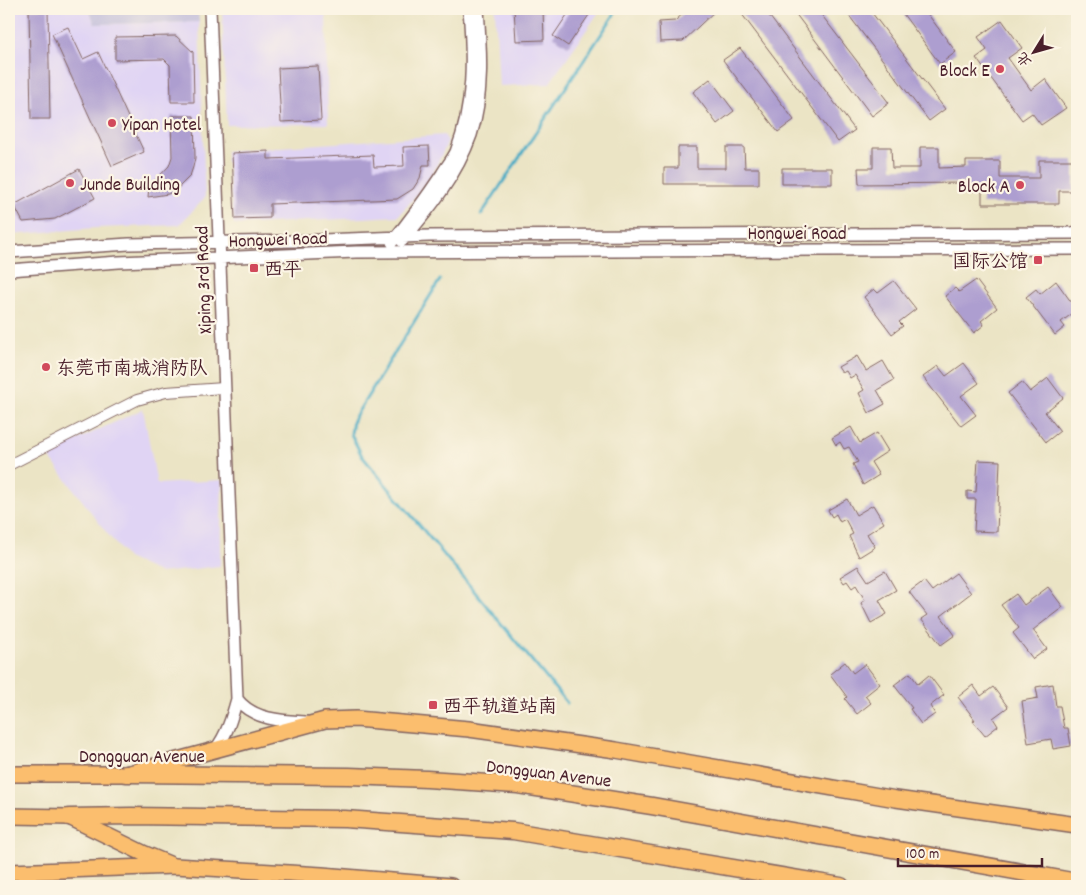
<svg xmlns="http://www.w3.org/2000/svg" width="1086" height="895" font-family="Dekko,'LXGW WenKai TC',sans-serif">
<style>
.built{fill:#e0d4f4}
.industrial{fill:#c4c0db}
.lines{fill:none;stroke-linecap:round;stroke-linejoin:round}
.stream{stroke:#46acc5;stroke-width:3}
.building{fill:#ad9ed0}
.minor-casing{stroke:#826461;stroke-width:12}
.tertiary-casing{stroke:#826461;stroke-width:14}
.primary-casing{stroke:#826461;stroke-width:18}
.trunk-casing{stroke:#826461;stroke-width:19}
.minor{stroke:#fff;stroke-width:10}
.tertiary{stroke:#fff;stroke-width:11}
.primary{stroke:#fbbe6e;stroke-width:15}
.trunk{stroke:#fbbe6e;stroke-width:16}
.poi-dot{fill:#d1495b;stroke:#fcf5e5;stroke-width:2}
.labels{text-anchor:middle;stroke-width:4.5;stroke-linejoin:round;paint-order:stroke}
.poi-label{font-size:19px;fill:#4a1f2b;stroke:#fcf5e5;text-anchor:start}
.street-label{font-size:19px;fill:#4a1f2b;stroke:#fcf5e5}
</style>
<rect width="100%" height="100%" fill="#fcf5e5"/>
<filter id="ink" filterUnits="userSpaceOnUse"><feTurbulence type="fractalNoise" baseFrequency=".02" numOctaves="2"/><feDisplacementMap in="SourceGraphic" scale="10" xChannelSelector="R" yChannelSelector="G"/><feConvolveMatrix kernelMatrix="1 2 1 2 8 2 1 2 1" color-interpolation-filters="sRGB"/></filter>
<filter id="wash" filterUnits="userSpaceOnUse"><feTurbulence type="fractalNoise" baseFrequency=".0096" numOctaves="4" result="noise"/><feDisplacementMap in="SourceGraphic" scale="20" xChannelSelector="R" yChannelSelector="G"/><feGaussianBlur stdDeviation="1.12" result="paint"/><feColorMatrix in="noise" values="0 0 0 0 0 0 0 0 0 0 0 0 0 0 0 0 0 1.4 0 .05"/><feComposite in="paint" operator="in"/></filter>
<g filter="url(#wash)">
<rect width="100%" height="100%" fill="#ebe4c5"/>
<path class="built" d="M9 9H89L95 24 199 22 205 198 179 225 95 228 9 235Z
M222 9H326L328 124 227 125Z
M495 9H601L549 84 499 86Z
M444 135 448 141 430 180 398 216 234 225 226 151Z
M143 409 157 484 222 480 220 566 160 573 127 558 103 528 47 454Z"/>
<path class="industrial" d="M89 9H198L199 22 95 24Z"/>
<g class="lines">
<path class="stream" d="M481 215 618 9
M440 280 353 420 351 434 362 456 567 703"/>
</g>
<g id="blocks">
<path class="building" d="M29 9H48L50 119H31Z
M514 9H543L544 40 516 41Z
M571 9H593L568 46 553 36Z
M688 9H717L683 41 660 42 659 22 675 21Z
M738 9H764L855 130 838 142Z
M792 9H817L889 103 872 116Z
M844 9H869L945 109 929 121Z
M910 9H924L956 52 940 64 903 14Z
M1002 20 1022 48 1008 58 1031 90 1045 79 1066 108 1041 125 1032 113 1022 120 976 58 987 50 978 37Z
M68 27 83 59 98 52 144 152 112 166 52 34Z
M176 36 193 52 194 102H171L170 65 164 59 115 60V37Z
M740 48 794 120 778 132 723 60Z
M318 66 321 120 281 122 278 68Z
M710 79 734 111 717 124 693 92Z
M171 116H194L195 158 193 167 190 176 176 190 168 194 148 197 149 187 169 166 172 157Z
M429 146 430 165H423L420 178 413 189 397 199 270 204V218L235 219 232 153 268 151V159L373 155 374 167 404 166 403 147Z
M678 147H697V168H726V147H744L745 168H759V184H664V168H678Z
M873 147H891L892 168H920V147H939V168L966 167V161H1000V178H1039V160H1074V191H1059V204H982V191H966V183L859 184 858 168H873Z
M782 168H832V184H782Z
M79 169 95 198 55 219 23 222 14 205Z
M976 280 997 308 981 321 984 325 974 333 945 296 955 288 959 292Z
M894 281 916 309 899 322 903 326 892 334 864 297 874 289 878 293Z
M1056 281 1077 310 1061 322 1065 327 1055 335 1026 297 1036 289 1040 294Z
M857 356 866 371 883 361 894 380 877 390 885 404 869 413 859 393 864 390 855 375 850 378 846 371 842 373 838 367Z
M964 363 979 383 961 396 976 415 961 426 923 377 938 366 946 376Z
M1048 378 1063 398 1045 412 1060 431 1046 442 1008 393 1022 382 1030 392Z
M851 427 860 443 877 433 888 451 871 462 879 475 863 485 853 464 858 462 849 447 844 449 840 442 836 445 832 438Z
M978 460 1000 461 997 532 974 531 976 499H967V491L976 492Z
M847 499 856 515 873 505 884 523 867 534 875 547 859 557 849 536 853 534 845 519 840 522 836 514 832 517 828 510Z
M858 566 868 581 885 571 896 590 879 600 887 614 871 623 861 603 865 600 856 585 852 588 847 581 844 583 840 577Z
M956 573 971 593 941 616 955 635 941 645 921 619 927 615 909 592 924 581 932 591Z
M1048 587 1063 607 1033 630 1047 649 1033 659 1013 633 1019 628 1001 605 1016 594 1024 605Z
M845 662 853 673 865 664 880 684 865 696 871 703 857 714 845 699 847 697 830 674Z
M910 673 918 684 929 675 944 695 930 706 935 714 921 724 910 709 912 708 894 685Z
M1053 684 1056 706H1060L1064 728H1068L1071 746 1053 749 1051 739 1028 743 1022 701 1038 698 1036 687Z
M973 685 981 696 993 687 1008 707 993 718 998 726 985 736 973 721 975 720 958 697Z"/>
</g>
</g>
<g filter="url(#ink)">
<use href="#blocks" fill-opacity="0" stroke="#826461" stroke-width="1"/>
<g class="lines">
<g class="minor-casing">
<path id="minor" d="M9 465 137 400 166 392 224 388"/>
</g>
<g class="tertiary-casing">
<path id="tertiary" d="M210 9 237 699C232 717 227 735 215 750
M402 241C429 210 457 175 471 135 484 95 481 50 478 9
M392 242C410 220 426 198 442 174 446 167 452 160 456 152 474 106 473 57 469 9
M9 252 129 244 295 241 429 236 1077 233
M9 270 119 262 356 252 1077 249
M237 699C253 720 282 721 306 722"/>
</g>
<g class="primary-casing">
<path id="primary" d="M9 774H126L325 720 356 719 469 729 616 750 896 799 1077 825
M9 816 69 817 145 854 169 864
M9 872 175 866 322 875 451 886"/>
</g>
<g class="trunk-casing">
<path id="trunk" d="M126 774 349 776 427 779 518 785 652 806 1077 882
M69 817 131 816 345 819 513 831 841 886"/>
</g>
<use href="#minor" class="minor"/>
<use href="#tertiary" class="tertiary"/>
<use href="#primary" class="primary"/>
<use href="#trunk" class="trunk"/>
</g>
</g>
<g class="poi-dot">
<circle cx="1000" cy="69" r="5"/>
<circle cx="112" cy="123" r="5"/>
<circle cx="70" cy="183" r="5"/>
<circle cx="1020" cy="185" r="5"/>
<rect x="1033" y="255" width="10" height="10" rx="2.5"/>
<rect x="249" y="263" width="10" height="10" rx="2.5"/>
<circle cx="46" cy="367" r="5"/>
<rect x="428" y="700" width="10" height="10" rx="2.5"/>
</g>
<g class="labels">
<g class="poi-label">
<text x="990" y="76" text-anchor="end">Block E</text>
<text x="122" y="130">Yipan Hotel</text>
<text x="80" y="190">Junde Building</text>
<text x="1010" y="192" text-anchor="end">Block A</text>
<text x="1028" y="267" text-anchor="end">国际公馆</text>
<text x="264" y="275">西平</text>
<text x="56" y="374">东莞市南城消防队</text>
<text x="443" y="712">西平轨道站南</text>
</g>
<g class="street-label">
<text x="797" y="239">Hongwei Road</text>
<text transform="translate(278 238) rotate(-2)" y="7">Hongwei Road</text>
<text transform="translate(202 280) rotate(-92)" y="7">Xiping 3rd Road</text>
<text x="142" y="762">Dongguan Avenue</text>
<text transform="translate(549 772) rotate(7)" y="7">Dongguan Avenue</text>
</g>
</g>
<rect width="1086" height="895" fill="none" stroke="#fcf5e5" stroke-width="30"/>
<g transform="translate(1034 52) rotate(233)" stroke="#fcf5e5" stroke-width="4" paint-order="stroke">
<path d="M0-4L9 19L0 12L-9 19Z" fill="#4a1f2b"/>
<text y="-8" font-size="14" font-weight="bold" text-anchor="middle" fill="#4a1f2b">北</text>
</g>
<path d="M898 858v8h144v-8" fill="none" stroke="#4a1f2b" stroke-width="2.5"/>
<text x="906" y="858" font-size="15" fill="#4a1f2b" stroke="#fcf5e5" stroke-width="4" paint-order="stroke">100 m</text>
</svg>
